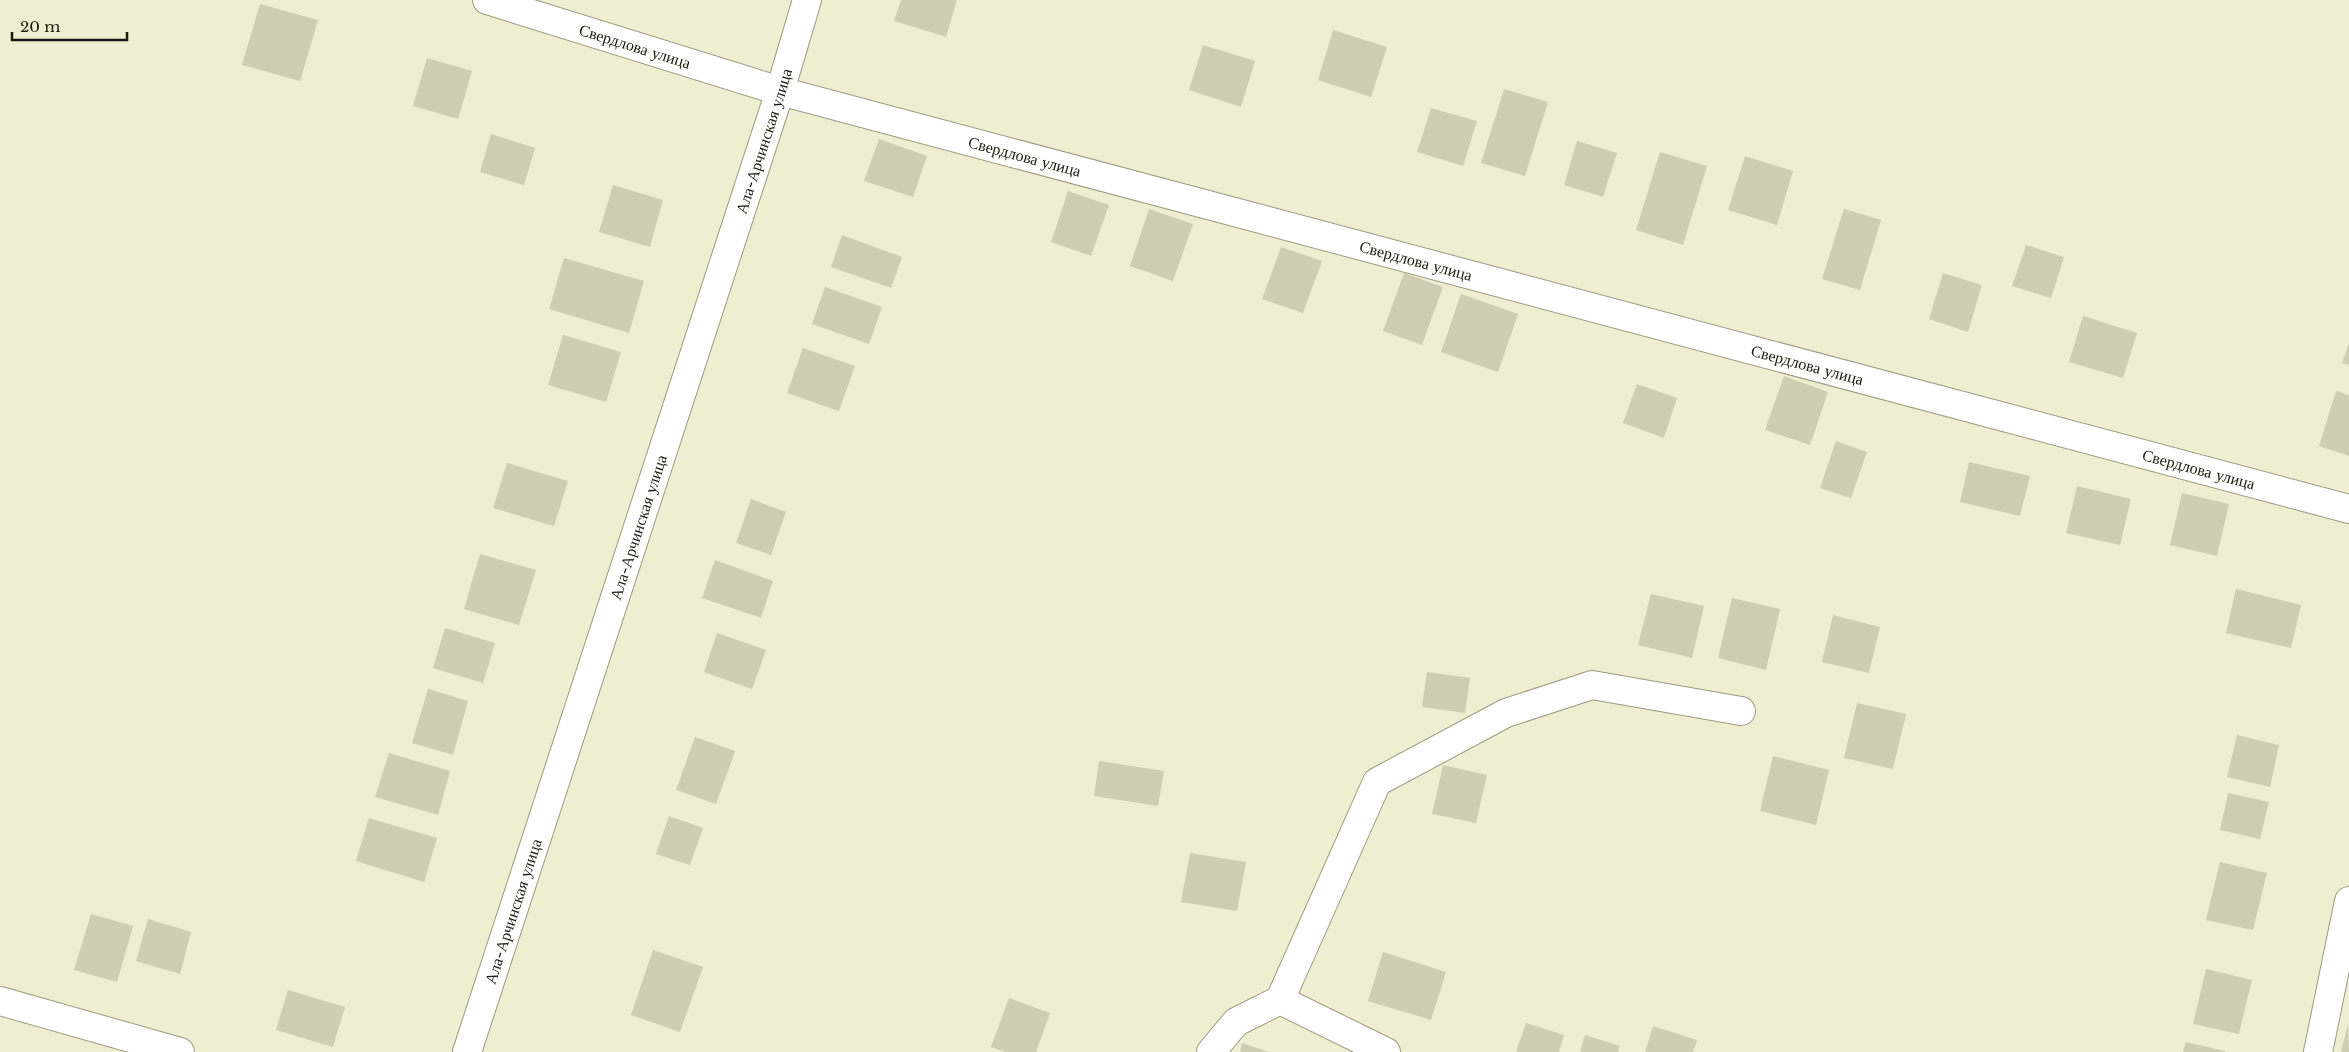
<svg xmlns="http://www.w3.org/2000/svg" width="2349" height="1052" font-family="'Libre Baskerville',serif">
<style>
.building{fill:#ceceb2}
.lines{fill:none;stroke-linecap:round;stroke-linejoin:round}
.minor-casing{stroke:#9b9a80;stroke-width:30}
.minor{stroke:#fff;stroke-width:28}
.labels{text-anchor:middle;stroke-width:5;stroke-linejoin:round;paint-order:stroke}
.street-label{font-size:16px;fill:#1a1a10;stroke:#eeeed1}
</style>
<rect width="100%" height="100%" fill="#eeeed1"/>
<path class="building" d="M901 0H957L946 37 894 21Z
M260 4 318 20 300 81 242 65Z
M1333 30 1387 47 1371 97 1318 80Z
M1203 45 1255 61 1241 107 1189 90Z
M427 58 472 71 458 119 413 106Z
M1504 89 1548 102 1525 176 1481 163Z
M1431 108 1477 121 1463 166 1417 152Z
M491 134 535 148 524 185 480 172Z
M879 139 927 156 913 197 864 181Z
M1577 141 1617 153 1603 197 1564 185Z
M1660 152 1707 166 1683 245 1636 230Z
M1745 156 1793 171 1777 225 1728 210Z
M613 185 663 200 650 247 599 232Z
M1068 191 1109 205 1091 256 1051 242Z
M1149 209 1193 224 1173 281 1130 266Z
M1844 209 1881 220 1860 290 1822 279Z
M842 235 902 257 891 288 831 267Z
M2026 245 2064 257 2051 298 2012 286Z
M1281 247 1322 261 1303 313 1262 299Z
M564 258 644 281 629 333 549 309Z
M1404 273 1443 287 1422 345 1383 331Z
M1943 273 1982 285 1968 332 1929 319Z
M825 287 882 307 869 344 812 324Z
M1461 294 1518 314 1498 372 1441 352Z
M2083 316 2137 333 2123 378 2069 362Z
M563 335 621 352 606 402 548 385Z
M2349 343V365L2342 363Z
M803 348 855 366 839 411 787 393Z
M1784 376 1828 392 1810 445 1765 430Z
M1637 384 1677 398 1664 438 1623 423Z
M2336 391 2349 395V456L2319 446Z
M1836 441 1867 452 1851 498 1820 488Z
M1969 462 2030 476 2020 516 1960 502Z
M507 463 568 481 554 526 493 508Z
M2077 486 2131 499 2120 545 2066 533Z
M2182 493 2229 504 2217 556 2170 545Z
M751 499 786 512 771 555 736 543Z
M480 554 536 570 519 625 464 609Z
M715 560 773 581 761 618 702 598Z
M2236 589 2301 605 2291 648 2226 633Z
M1651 594 1704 606 1692 658 1638 645Z
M1732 598 1780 609 1766 670 1718 658Z
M1833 615 1880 627 1869 673 1822 662Z
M445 628 495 643 483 683 433 668Z
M717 633 766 650 752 689 704 672Z
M1427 672 1470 678 1465 713 1422 707Z
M428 689 468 701 453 755 412 743Z
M1857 703 1906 714 1893 769 1844 758Z
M2237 735 2279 745 2270 787 2227 777Z
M695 737 735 751 716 804 676 790Z
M389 753 450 771 438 815 375 797Z
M1773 756 1829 770 1816 825 1760 811Z
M1099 761 1164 771 1158 806 1094 796Z
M1443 765 1487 775 1476 823 1432 814Z
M2228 793 2269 802 2260 839 2220 830Z
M669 816 703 828 690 865 656 854Z
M369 818 437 838 424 882 356 861Z
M1190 853 1246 862 1237 911 1181 902Z
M2220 862 2267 873 2253 930 2206 920Z
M91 914 133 926 117 982 74 970Z
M148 919 191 932 180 974 136 961Z
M653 950 703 967 680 1032 631 1015Z
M1383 952 1446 972 1431 1020 1368 1001Z
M2206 969 2252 980 2239 1034 2193 1024Z
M288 990 345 1007 333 1047 276 1030Z
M1009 998 1050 1013 1036 1052H1005L991 1047Z
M1526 1023 1564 1035 1559 1052H1516Z
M2348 1024 2349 1052H2341Z
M1653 1026 1697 1040 1693 1052H1645Z
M1585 1035 1620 1046 1618 1052H1580Z
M2186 1042 2225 1051V1052H2183Z
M1242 1043 1269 1052H1240Z"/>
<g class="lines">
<g class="minor-casing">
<g id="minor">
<path id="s1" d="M487 0 780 91 2349 509"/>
<path d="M1280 1000 1386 1052"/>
<path d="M0 1001 180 1052"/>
<path id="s2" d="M467 1052 780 91 807 0"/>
<path d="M1211 1052 1236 1022 1280 1000 1377 782 1506 713 1592 685 1741 711"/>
<path d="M2318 1052 2349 901"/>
</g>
</g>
<use href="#minor" class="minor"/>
</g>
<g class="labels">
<g class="street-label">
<text dy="6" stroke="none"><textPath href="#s1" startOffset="155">Свердлова улица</textPath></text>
<text dy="6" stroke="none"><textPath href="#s2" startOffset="958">Ала-Арчинская улица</textPath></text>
<text dy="6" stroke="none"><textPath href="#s1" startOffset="560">Свердлова улица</textPath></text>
<text dy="6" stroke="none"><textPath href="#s1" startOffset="965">Свердлова улица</textPath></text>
<text dy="6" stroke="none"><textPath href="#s1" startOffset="1370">Свердлова улица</textPath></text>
<text dy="6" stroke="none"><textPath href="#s1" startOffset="1775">Свердлова улица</textPath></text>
<text dy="6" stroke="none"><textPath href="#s2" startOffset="552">Ала-Арчинская улица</textPath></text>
<text dy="6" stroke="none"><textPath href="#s2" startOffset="148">Ала-Арчинская улица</textPath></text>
</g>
</g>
<path d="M12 32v8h115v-8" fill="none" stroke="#1a1a10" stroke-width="2.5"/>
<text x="20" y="32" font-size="15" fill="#1a1a10" stroke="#eeeed1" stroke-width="4" paint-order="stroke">20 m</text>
</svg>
